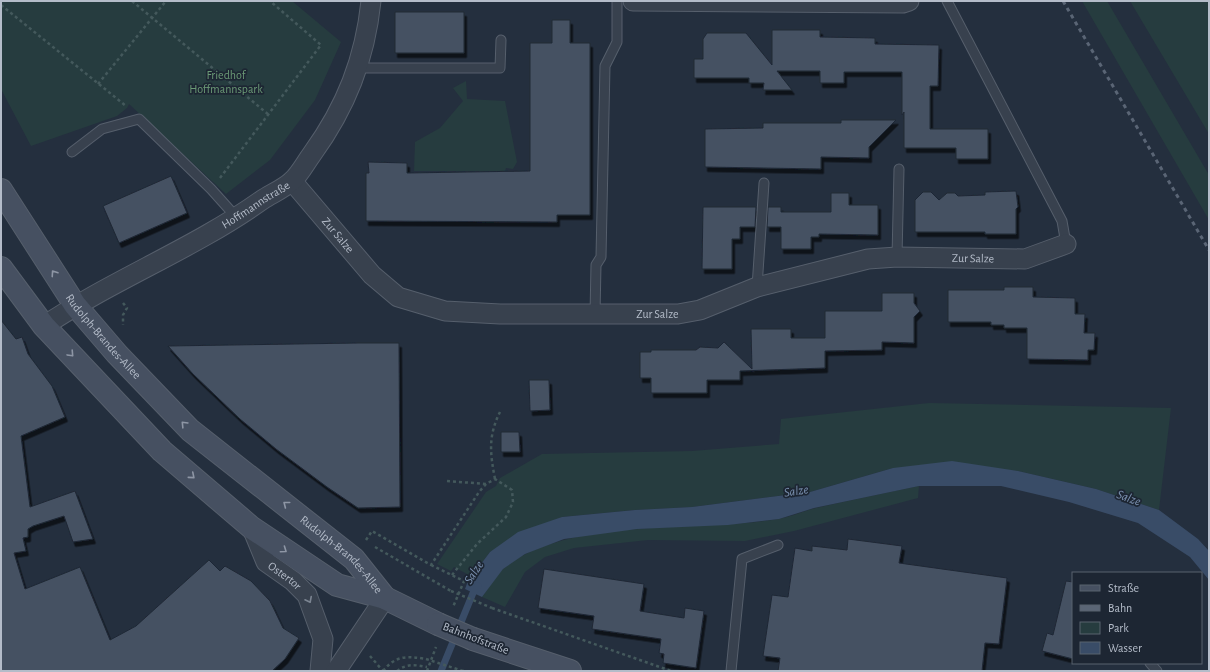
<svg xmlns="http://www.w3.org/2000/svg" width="1210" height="672" font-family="'Alegreya Sans',sans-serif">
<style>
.green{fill:#263c3f}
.water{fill:#394c67}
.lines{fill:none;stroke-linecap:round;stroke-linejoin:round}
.stream{stroke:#394c67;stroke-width:7}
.building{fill:#455162;stroke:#1f2835;filter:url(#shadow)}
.service-casing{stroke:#565f6c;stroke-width:11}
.minor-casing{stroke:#565f6c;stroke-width:21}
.secondary-casing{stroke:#565f6c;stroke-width:24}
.path{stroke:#44595c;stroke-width:2.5;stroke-dasharray:3 3;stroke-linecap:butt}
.service{stroke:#38414e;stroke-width:9}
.minor{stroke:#38414e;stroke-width:19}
.secondary{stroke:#465061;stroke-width:22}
.rail{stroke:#5a6575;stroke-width:3;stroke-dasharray:4 4;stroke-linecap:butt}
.secondary-bridge-casing{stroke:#565f6c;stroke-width:24;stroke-linecap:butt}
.path-bridge{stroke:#44595c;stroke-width:2.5;stroke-dasharray:3 3;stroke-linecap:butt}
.secondary-bridge{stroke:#465061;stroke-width:22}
.oneway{stroke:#8e96a5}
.oneway2{stroke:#7c8592}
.labels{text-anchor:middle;stroke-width:3.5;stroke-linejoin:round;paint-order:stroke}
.park-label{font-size:12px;fill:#6b9a76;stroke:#1d2633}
.street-label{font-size:12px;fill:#b4bcc9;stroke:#1d2633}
.water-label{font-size:13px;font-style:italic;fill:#7c92b1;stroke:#1d2633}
</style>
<defs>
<filter id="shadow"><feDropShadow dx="2.5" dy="4.5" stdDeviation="0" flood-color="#0009"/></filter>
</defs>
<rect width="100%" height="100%" fill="#242f3e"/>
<path class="green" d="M1 1H292L341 42 315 100 270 160 226 194 129 104 127 108 117 116 31 146 1 89Z
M1082 1H1107L1209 175V220Z
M1130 1H1209V134Z
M466 81 467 99 505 101 517 162 513 169 506 168 505 171H414L415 142 440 128 463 101 453 88Z
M929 403 1171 408 1159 510 1096 489 1018 471 893 468 810 492 692 507 635 510 562 517 490 552 468 581 467 574 454 567 451 571 437 564 486 492 496 486 500 478 542 454 692 451 779 444 781 419Z
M919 486 918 498 794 531 745 541 648 540 574 548 545 557 525 572 505 607 482 597C489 588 495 575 504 568 569 516 697 533 778 519 791 517 803 511 816 508 850 500 885 493 919 486Z"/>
<path class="water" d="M952 461 1018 471 1096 489 1159 510 1198 539 1209 551V580L1190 557 1138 523 1069 502 1001 486H919L814 508 779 519 728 525 637 529 564 539 525 554 503 569 482 597 465 589 468 581 490 552 518 532 562 517 635 510 692 507 810 492 893 468Z"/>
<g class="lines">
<path class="stream" d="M441 671 473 593 478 586"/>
</g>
<path class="building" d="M395 12H464V53H395Z
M552 20H570V43H590V215H557V222L366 221V173H369L368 162 407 163V173L530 171V43H552Z
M772 30H820V37L875 38V44L939 45 938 86H930V129H988V159H956V148H904V112L902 115V72H844V83H820V71H777L792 90H763L764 83H749V78H694V59H703V39L707 33H746L772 65Z
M841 120H896L869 147V158L821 157V169L705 167V129L763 128V123H841Z
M171 176 187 213 119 243 103 206Z
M1016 191 1018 207 1016 209V234H985V232H915V200L923 192H931L939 200 947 193H955L958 196 985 195V192Z
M831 193H849V205H878V235L819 234V237H811V249H781V227H767L768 207H781V212H831Z
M703 207H756L755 227H740V239H732V269H702Z
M1004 287H1033V297L1075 298V314H1085L1084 333H1095L1094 350H1088V360L1027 359V328H1004V325H991V322H948V290H1004Z
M882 293H914V303L920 311 914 317V343L882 342V350L825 351V368L740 371V380H707V393H651V378H640V352H651V350H696L700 347 718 348 724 342 752 369 751 329H791V338H825V311H882Z
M1 320 16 339 22 337 28 354 52 386 65 417 21 436 30 507 75 491 93 539 73 542 64 516 33 526 28 529V537L23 538 26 551 14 553 25 589 80 567 110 640 136 626 209 560 220 571 225 566 251 581 270 601 283 628 299 638 285 659 272 671H1Z
M358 343H399L400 507 358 508 327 487 276 449 240 419 193 374 168 346Z
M529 380H549L550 410 530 411Z
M501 432H519L520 452H501Z
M848 539 902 546 899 563 1007 578 999 644 985 643 982 671H778L780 658 763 656 772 595 788 597 795 548 812 551V546L847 550Z
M544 569 644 584 640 611 684 618 685 608 704 611 696 668 663 663 664 654 659 653 661 639 592 629 594 616 538 608Z
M1066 581 1073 582V659L1042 651 1047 633 1053 635Z"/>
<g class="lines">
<g class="service-casing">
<path id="service" d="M947 1 1062 221 1066 244
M358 68H500L501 40
M72 152 102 129 139 119 211 189 237 218
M897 257 899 169
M757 287 764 183
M595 314 596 265 601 257 605 66 617 42V1
M1150 663 1157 671
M731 671 742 559 778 545"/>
</g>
<g class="minor-casing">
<g id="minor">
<path d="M633 1 903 3 909 1"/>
<path id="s1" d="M292 181 372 275 398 297 445 311 500 314H678L700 310 757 287 868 259 897 257 1025 259 1066 244"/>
<path id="s2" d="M44 326C114 279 193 249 262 200 271 194 283 189 292 181 300 174 306 162 312 154 346 107 365 59 371 1"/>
<path id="s3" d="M252 528 266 562 293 581 307 595 323 639 320 671"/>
<path d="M336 671 385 598"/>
</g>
</g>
<g class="secondary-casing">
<g id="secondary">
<path id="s4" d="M1 190 75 305 117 354 190 430 354 559 385 598"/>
<path d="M1 268 44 326 162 451 252 528 337 585 385 598 438 624"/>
<path d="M473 639 570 671"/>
</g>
</g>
<path class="path" d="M132 1 269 115
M1 5 126 106
M98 84 166 1
M220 178 321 45 270 1
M123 303 127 308 123 315V325
M495 479C490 453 488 436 500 412
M447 481 486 484
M366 540 372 531 431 565 479 492 486 484 495 479
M375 547 451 591
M431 565 464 581 453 607
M452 575 477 544 506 517 513 502 512 490 495 479
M492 608 671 671
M370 656 383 671
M383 671C396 655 407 656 426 659
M397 671C407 663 416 665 427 667
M427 671 436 647
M463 671H464"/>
<use href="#service" class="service"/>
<use href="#minor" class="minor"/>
<use href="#secondary" class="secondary"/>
<path class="rail" d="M1063 1 1209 250"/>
<g class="secondary-bridge-casing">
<path id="secondary-bridge" d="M438 624 473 639"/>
</g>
<path class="path-bridge" d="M451 591 492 608
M426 659 463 671"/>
<use href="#secondary-bridge" class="secondary-bridge"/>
</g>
<defs><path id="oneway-chevron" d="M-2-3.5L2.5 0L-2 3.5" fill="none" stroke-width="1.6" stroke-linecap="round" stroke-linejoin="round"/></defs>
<g class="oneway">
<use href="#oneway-chevron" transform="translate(54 273) rotate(-124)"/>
<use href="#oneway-chevron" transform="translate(71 354) rotate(47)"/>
<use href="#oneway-chevron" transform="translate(184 424) rotate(-134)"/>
<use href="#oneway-chevron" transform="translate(192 476) rotate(40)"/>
<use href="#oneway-chevron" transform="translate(286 504) rotate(-142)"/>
<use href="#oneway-chevron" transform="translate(284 550) rotate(35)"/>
</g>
<use class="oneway2" href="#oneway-chevron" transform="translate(309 600) rotate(63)"/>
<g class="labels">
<g class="park-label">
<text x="226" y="79">Friedhof<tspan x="226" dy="14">Hoffmannspark</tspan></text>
</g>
<g class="street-label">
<text dy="4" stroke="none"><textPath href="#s2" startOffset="244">Hoffmannstraße</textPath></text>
<text dy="4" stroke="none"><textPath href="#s1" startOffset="71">Zur Salze</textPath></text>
<text dy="4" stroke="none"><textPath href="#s1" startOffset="743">Zur Salze</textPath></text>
<text dy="4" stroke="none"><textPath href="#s1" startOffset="419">Zur Salze</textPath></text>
<text dy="4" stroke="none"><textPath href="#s4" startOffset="179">Rudolph-Brandes-Allee</textPath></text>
<text dy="4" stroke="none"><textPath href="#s4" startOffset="503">Rudolph-Brandes-Allee</textPath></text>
<text dy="4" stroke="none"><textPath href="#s3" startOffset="60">Ostertor</textPath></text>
<text transform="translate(476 638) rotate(21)" y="4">Bahnhofstraße</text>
</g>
<g class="water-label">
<text transform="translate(796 490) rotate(-8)" y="5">Salze</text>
<text transform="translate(1129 497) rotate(20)" y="5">Salze</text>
<text transform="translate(473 572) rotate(-57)" y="5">Salze</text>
</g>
</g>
<rect width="1210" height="672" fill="none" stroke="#b4bcc9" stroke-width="4"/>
<rect x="1072" y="572" width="130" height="92" fill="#1d2633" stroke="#59626f"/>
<rect x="1080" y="585" width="20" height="6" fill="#465061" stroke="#59626f"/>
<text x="1108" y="592" font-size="12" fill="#b4bcc9">Straße</text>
<rect x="1080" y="605" width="20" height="6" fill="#5a6575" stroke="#59626f"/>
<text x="1108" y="612" font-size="12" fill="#b4bcc9">Bahn</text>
<rect x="1080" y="622" width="20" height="12" fill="#263c3f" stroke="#59626f"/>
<text x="1108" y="632" font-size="12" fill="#b4bcc9">Park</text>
<rect x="1080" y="642" width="20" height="12" fill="#394c67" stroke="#59626f"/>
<text x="1108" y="652" font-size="12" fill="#b4bcc9">Wasser</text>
</svg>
